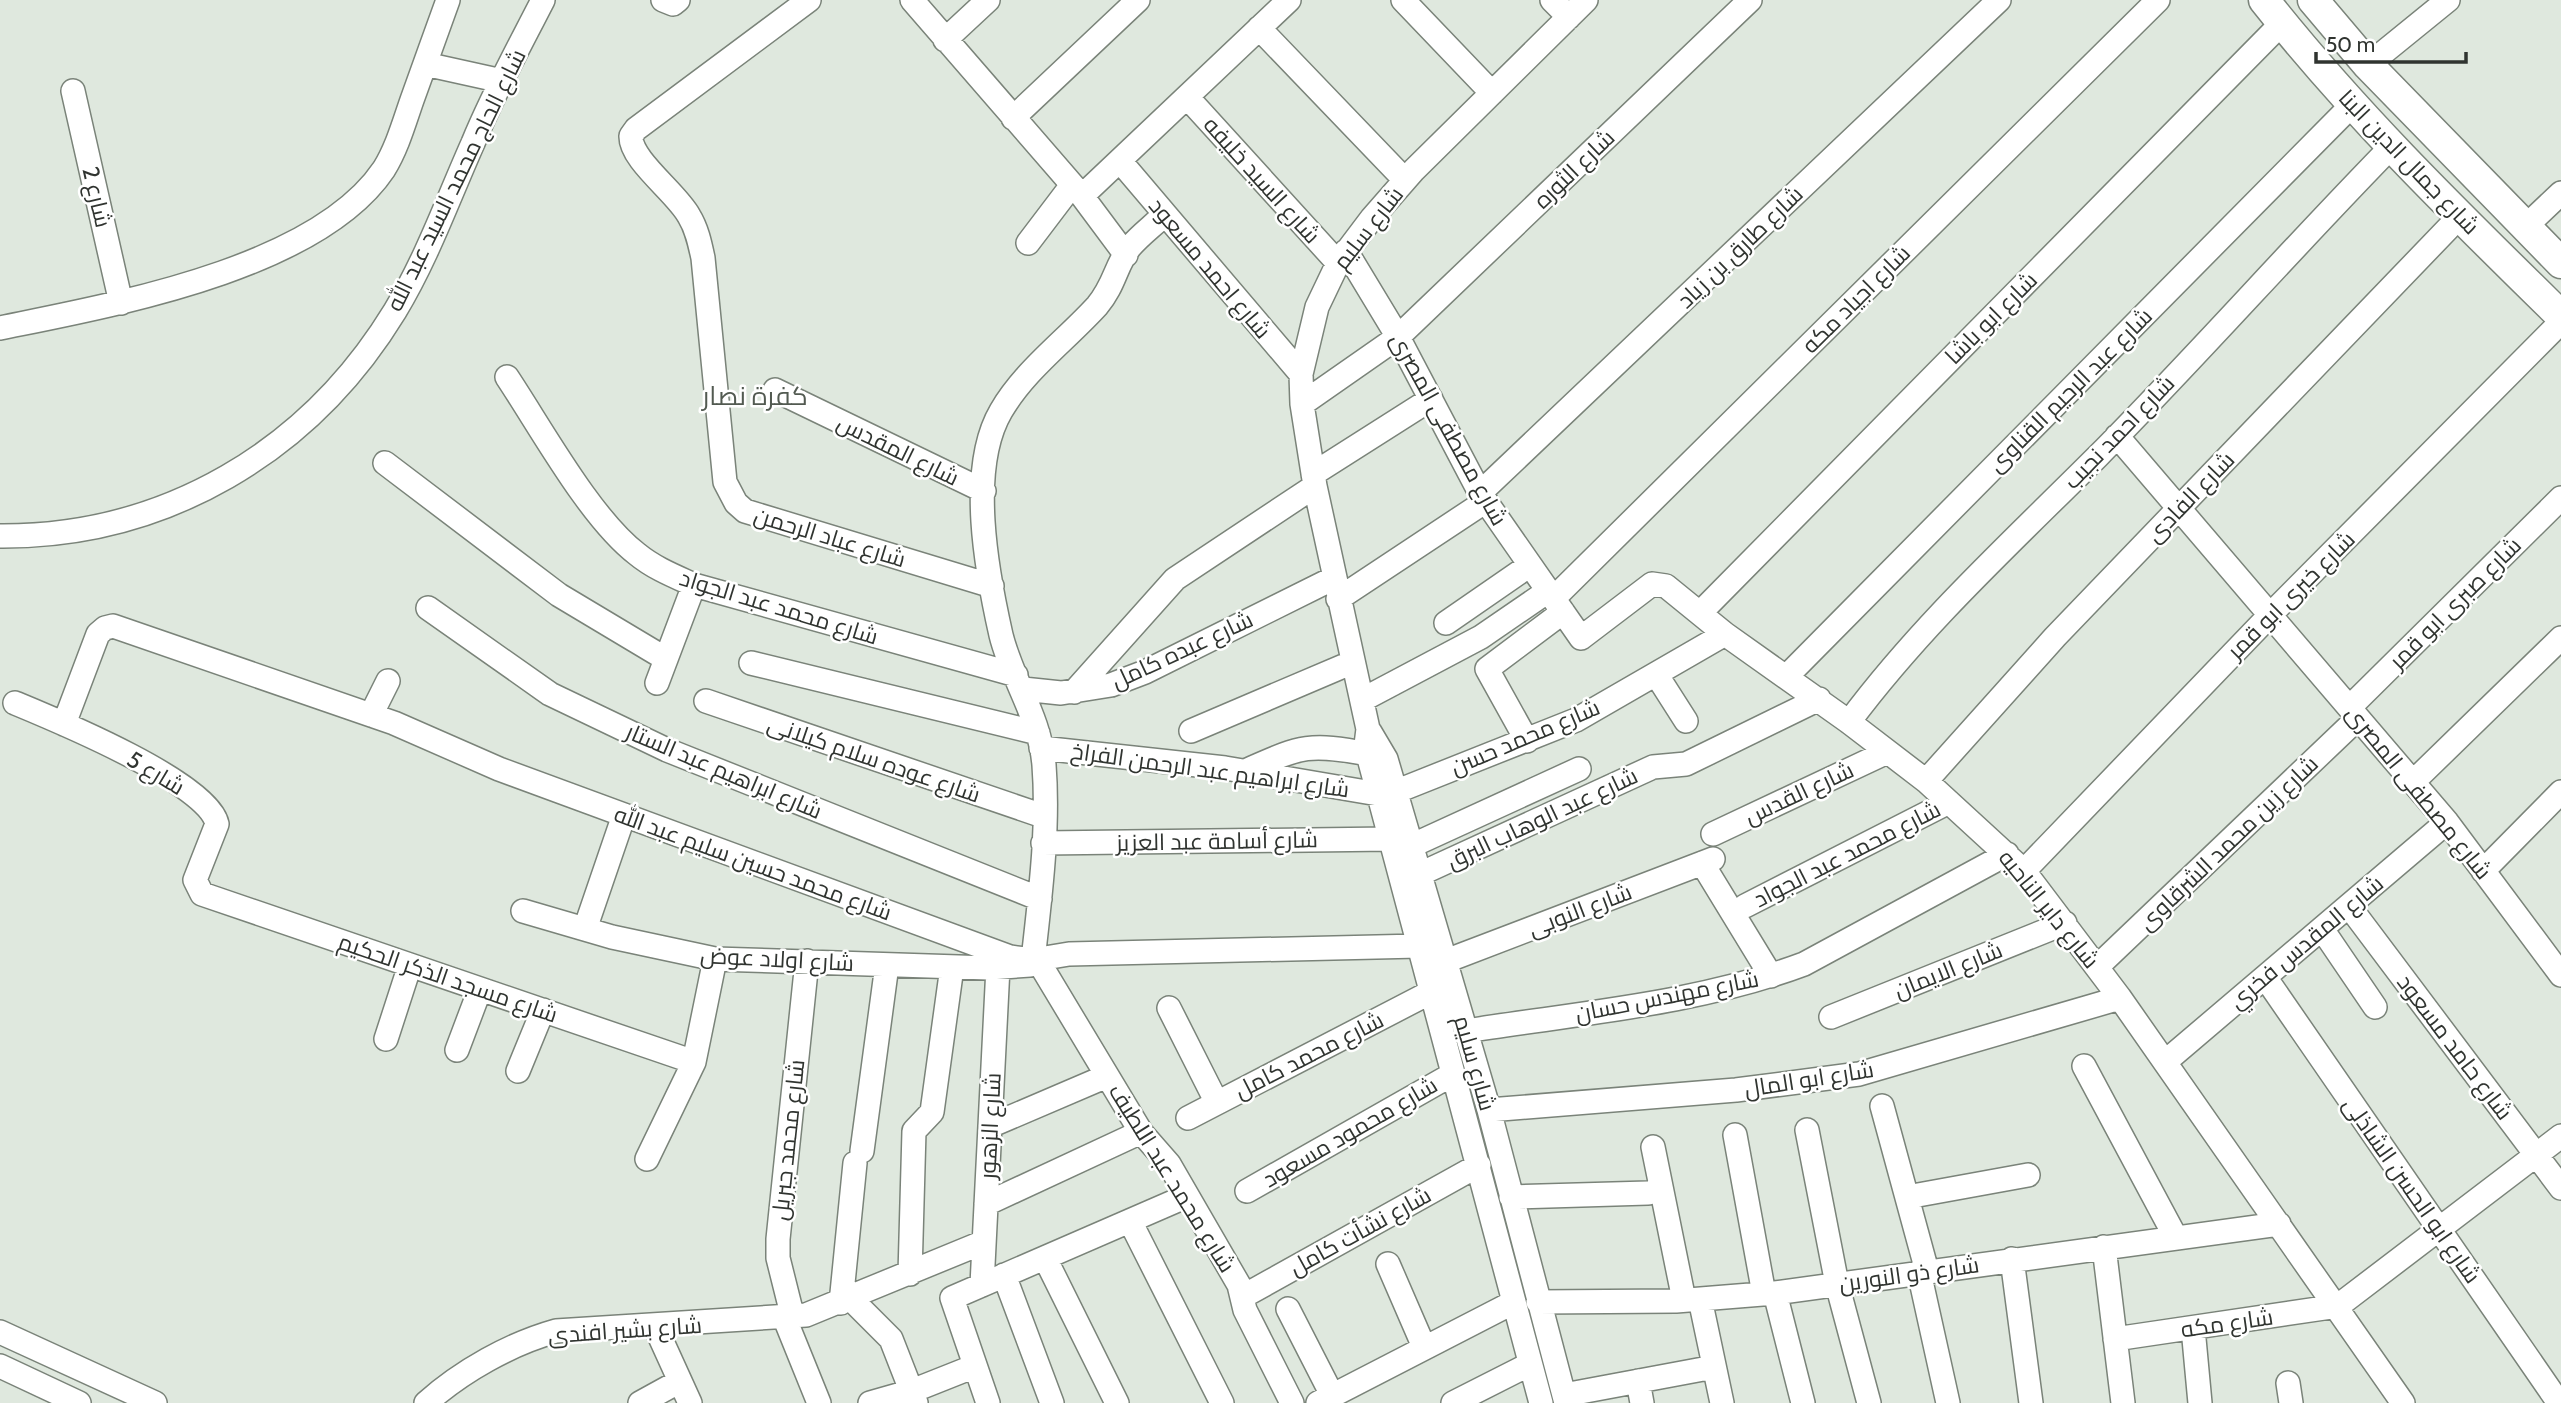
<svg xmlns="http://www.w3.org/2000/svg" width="2561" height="1403" font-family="Cabin,Cairo,sans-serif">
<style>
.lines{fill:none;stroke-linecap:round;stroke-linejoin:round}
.minor-casing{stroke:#7a8379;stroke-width:26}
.major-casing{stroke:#7a8379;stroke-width:33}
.minor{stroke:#fff;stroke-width:23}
.major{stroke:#fff;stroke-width:30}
.labels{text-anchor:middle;stroke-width:5;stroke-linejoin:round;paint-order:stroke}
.street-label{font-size:23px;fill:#303430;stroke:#fff}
.quarter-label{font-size:26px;fill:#525a51;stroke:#fff}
</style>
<rect width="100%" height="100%" fill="#dfe8de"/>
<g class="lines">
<g class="minor-casing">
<path id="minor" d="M663 0 673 4 678 0
M809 0 636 129 631 136C630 160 677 193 689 216 697 229 700 244 703 258L725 482 736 503 745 511 992 586
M912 0 1082 196 1126 255
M1403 0 1492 93
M1552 0 1569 17
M1259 28 1405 180
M945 40 988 0
M425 64 502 81
M2368 65 2448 0
M73 91 121 303
M1187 97 1338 263
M1013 118 1138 0
M1120 161 1301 374
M1082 196 1289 0
M2525 227 2561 193
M1028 243 1072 185
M1346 251 1398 337 1480 493 1581 638 1652 584 1666 586 1725 634 1849 722 1926 781 2024 871 2120 998 2403 1403
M0 328C112 305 317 269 384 169 397 148 404 123 412 100 424 67 436 33 448 0
M507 377C541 428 590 518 637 554 654 568 674 576 694 585L1016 675
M775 390 984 491
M1302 404 1398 337 1750 0
M2117 436 2447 822 2561 975
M385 463 559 595 666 659
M1313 474 1431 399
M1480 493 1999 0
M0 536C165 537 309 452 395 311 427 258 448 199 473 143 493 94 519 47 543 0
M1554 598 2158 0
M1338 599 1486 501
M428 608 550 694 667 750 1040 899
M1700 613 2282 23
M1446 623 1530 565
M751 663 1038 733
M1656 674 1686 721
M1787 676 2352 105
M657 683 694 585
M1023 689 1061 693 1111 685 1145 672 1334 578
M1074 692 1175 579 1315 486
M1362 700 1481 637 1548 591
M706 701 1043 816
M15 703C56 720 209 783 217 824L195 880 202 894 694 1062
M2350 707 2561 498
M371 715 388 681
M1849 722C1922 624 2012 542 2098 456 2198 355 2293 247 2393 145
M64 724 98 634 105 628 113 626 394 723 499 769 1010 957 1033 960 1069 954 1419 946
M1191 731 1353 662
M1370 732 1386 759 1489 1110 1566 1403
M1527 741 1487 669 1563 612
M1041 748 1225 768 1378 794
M1245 771C1300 747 1307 742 1368 754
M1926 781 2055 637 2459 217
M2413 782 2561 638
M1395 792 1576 720 1725 634
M1713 834 1885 753
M1043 843 1390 839
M1411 846 1579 769
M1702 863 1771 976
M2024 871 2272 613 2561 322
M2483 871 2561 792
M1420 874 1653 767 1686 764 1819 699
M1745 906 1949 802
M2349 906 2561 1188
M523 911 612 937 715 959 989 968 1030 965 1033 960C1040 897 1049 829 1044 765 1040 717 1012 680 1001 635 987 573 967 469 1001 411 1025 370 1065 341 1097 306 1115 285 1116 264 1130 247 1140 235 1154 225 1165 214
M585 929 624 815
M2322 929 2375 1007
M1037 959 1141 1132 1169 1164 1239 1285 1245 1310 1292 1403
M1446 961 1713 859
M2097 967 2358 718
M2265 977 2559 1403
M1169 1008 1217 1103
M1831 1017 2065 923
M1466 1031C1579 1013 1697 1004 1804 964L2007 854
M386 1039 410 965
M457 1050 480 989
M2165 1062 2447 822
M2084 1066 2176 1238
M518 1071 543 1010
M1882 1106 1927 1271
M1489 1110 1736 1090 1859 1074 2120 998
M1188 1118 1431 992
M990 1126 1107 1076
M1807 1130 1837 1284 1869 1403
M1735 1135 1764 1294
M1653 1147 1684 1300
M862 1151 887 965
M647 1159 694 1062 715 959
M1247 1191 1453 1074
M1511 1197 1648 1193
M1907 1197 2028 1175
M986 1204 1141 1132
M1130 1221 1222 1403
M2104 1247 2123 1403
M1045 1258 1117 1403
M2012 1259 2031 1403
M1388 1264 1424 1347
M1919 1272 1948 1403
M910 1274 914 1131 932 1112 952 967
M1004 1275 1052 1403
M982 1285 998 967
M1775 1293 1803 1403
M1242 1297 1479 1165
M851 1299 891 1339 916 1403
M1700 1299 1722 1403
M1538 1302 1676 1301 1775 1293 2279 1224
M841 1303 855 1163
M1288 1309 1332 1395
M793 1318 778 1258V1239L807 961
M785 1319 819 1403
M655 1326 690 1403
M2193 1328 2200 1403
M0 1332 155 1403
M2115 1339 2338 1306 2561 1136
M0 1366 79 1403
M1638 1381 1642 1403
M2288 1383 2291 1403
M1564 1395 1714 1367
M426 1403C462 1371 510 1344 556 1331L806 1315 984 1242
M640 1403 680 1381
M870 1403 912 1391 975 1366
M988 1403 952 1298 1187 1196
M1318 1403 1514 1302
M1453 1403 1530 1364
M1541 1403 1370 762 1366 745 1368 729 1315 486 1302 404 1301 374 1317 307 1338 263 1372 218 1414 170 1586 0"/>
</g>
<g class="major-casing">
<path id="major" d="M2264 0C2354 114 2458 215 2561 316
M2313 0 2368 65 2561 263"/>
</g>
<use href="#minor" class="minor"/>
<use href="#major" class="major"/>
</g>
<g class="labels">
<g class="street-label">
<text transform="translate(2409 162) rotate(46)" y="8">شارع جمال الدين البنا</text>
<text transform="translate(1574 169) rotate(-44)" y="8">شارع الثوره</text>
<text transform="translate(456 180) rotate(-64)" y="8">شارع الحاج محمد السيد عبد الله</text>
<text transform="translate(1262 180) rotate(48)" y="8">شارع السيد خليفه</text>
<text transform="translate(97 197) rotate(77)" y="8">شارع 2</text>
<text transform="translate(1368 228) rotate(-52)" y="8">شارع سليم</text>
<text transform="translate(1740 247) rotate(-44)" y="8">شارع طارق بن زياد</text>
<text transform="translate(1210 268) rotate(50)" y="8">شارع احمد مسعود</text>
<text transform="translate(1856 299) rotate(-45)" y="8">شارع اجياد مكه</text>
<text transform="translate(1991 318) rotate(-45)" y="8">شارع ابو باشا</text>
<text transform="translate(2070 390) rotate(-45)" y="8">شارع عبد الرحيم القناوى</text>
<text transform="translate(1449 429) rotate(61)" y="8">شارع مصطفى المصرى</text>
<text transform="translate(2119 432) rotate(-46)" y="8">شارع احمد نجيب</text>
<text transform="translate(898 450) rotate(26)" y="8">شارع المقدس</text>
<text transform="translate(2190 497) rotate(-46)" y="8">شارع الفادى</text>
<text transform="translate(830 537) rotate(17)" y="8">شارع عباد الرحمن</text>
<text transform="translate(2291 595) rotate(-45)" y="8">شارع خيرى ابو قمر</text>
<text transform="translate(2455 603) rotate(-45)" y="8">شارع صبرى ابو قمر</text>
<text transform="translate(779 607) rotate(17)" y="8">شارع محمد عبد الجواد</text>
<text transform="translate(1182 650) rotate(-25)" y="8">شارع عبده كامل</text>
<text transform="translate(1525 737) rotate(-23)" y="8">شارع محمد حسن</text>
<text transform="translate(874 759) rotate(19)" y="8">شارع عوده سلام كيلانى</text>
<text transform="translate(1210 770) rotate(8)" y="8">شارع ابراهيم عبد الرحمن الفراخ</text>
<text transform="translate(724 771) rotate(23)" y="8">شارع ابراهيم عبد الستار</text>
<text transform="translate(156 773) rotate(31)" y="8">شارع 5</text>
<text transform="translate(2419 792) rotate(51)" y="8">شارع مصطفى المصرى</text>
<text transform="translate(1799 793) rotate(-25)" y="8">شارع القدس</text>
<text transform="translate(1542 818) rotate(-25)" y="8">شارع عبد الوهاب البرق</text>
<text transform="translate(1217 841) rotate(-1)" y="8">شارع أسامة عبد العزيز</text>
<text transform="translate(2228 843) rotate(-44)" y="8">شارع زين محمد الشرقاوى</text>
<text transform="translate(1847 854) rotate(-27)" y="8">شارع محمد عبد الجواد</text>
<text transform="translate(753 863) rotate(20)" y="8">شارع محمد حسين سليم عبد الله</text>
<text transform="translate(2049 909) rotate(51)" y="8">شارع داير الناحيه</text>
<text transform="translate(1580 910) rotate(-21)" y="8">شارع النوبى</text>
<text transform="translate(2306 942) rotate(-40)" y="8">شارع المقدس فخري</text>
<text transform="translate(777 959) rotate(3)" y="8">شارع اولاد عوض</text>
<text transform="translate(1948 970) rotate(-22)" y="8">شارع الايمان</text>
<text transform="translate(448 978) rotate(19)" y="8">شارع مسجد الذكر الحكيم</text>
<text transform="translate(1667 996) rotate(-11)" y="8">شارع مهندس حسان</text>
<text transform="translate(2455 1047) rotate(53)" y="8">شارع حامد مسعود</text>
<text transform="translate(1309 1055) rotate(-27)" y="8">شارع محمد كامل</text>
<text transform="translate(1475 1063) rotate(74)" y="8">شارع سليم</text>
<text transform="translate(1809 1079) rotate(-9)" y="8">شارع ابو المال</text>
<text transform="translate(990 1126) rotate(-87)" y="8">شارع الزهور</text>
<text transform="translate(1350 1132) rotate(-30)" y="8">شارع محمود مسعود</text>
<text transform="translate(788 1140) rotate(-84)" y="8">شارع محمد جبريل</text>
<text transform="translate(1172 1178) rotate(58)" y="8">شارع محمد عبد اللطيف</text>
<text transform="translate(2412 1190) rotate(55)" y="8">شارع ابو الحسن الشاذلى</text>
<text transform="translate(1360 1231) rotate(-29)" y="8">شارع نشأت كامل</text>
<text transform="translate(1909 1274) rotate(-8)" y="8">شارع ذو النورين</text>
<text transform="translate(2227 1323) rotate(-8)" y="8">شارع مكه</text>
<text transform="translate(625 1330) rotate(-4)" y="8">شارع بشير افندى</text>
</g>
<g class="quarter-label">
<text x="755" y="405">كفرة نصار</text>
</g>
</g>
<path d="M2316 52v10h150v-10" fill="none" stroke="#303430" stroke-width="3.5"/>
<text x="2326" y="52" font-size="21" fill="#303430" stroke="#ffffff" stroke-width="5" paint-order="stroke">50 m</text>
</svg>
